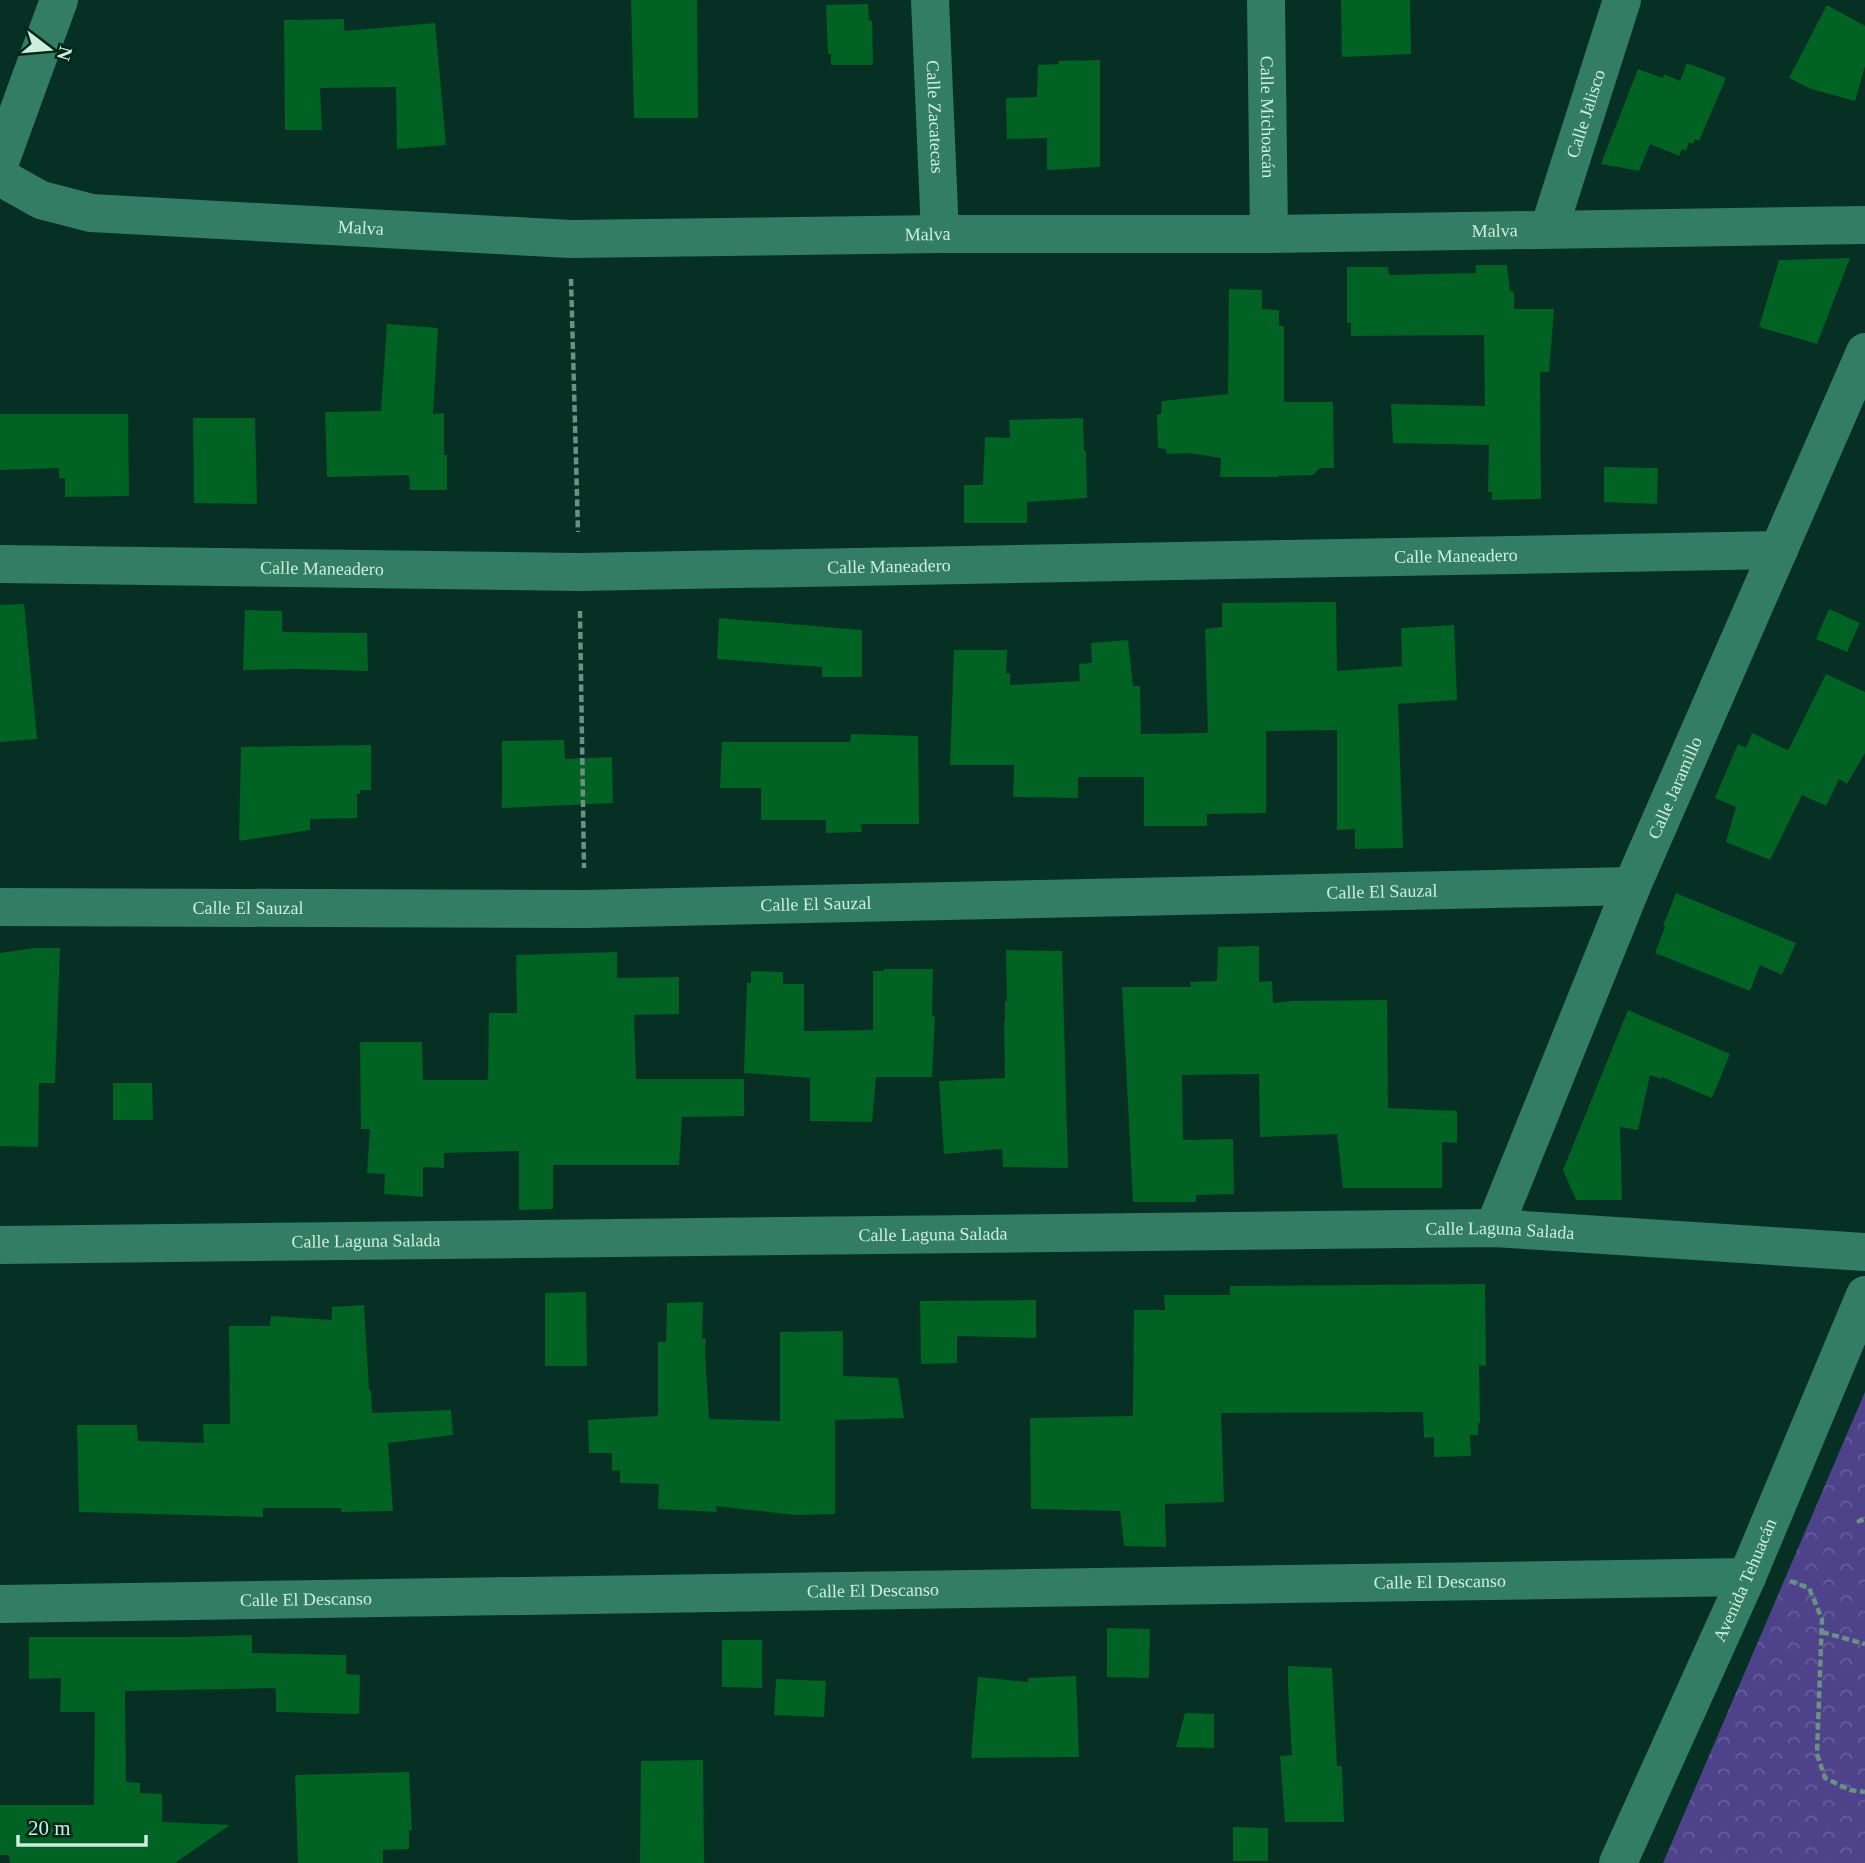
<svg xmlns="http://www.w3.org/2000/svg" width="1865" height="1863" font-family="Georgia,serif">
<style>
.park{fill:url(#park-crowns)}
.building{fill:#006223}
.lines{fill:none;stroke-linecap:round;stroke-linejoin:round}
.path{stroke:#6b9183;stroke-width:4.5;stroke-dasharray:7 3.5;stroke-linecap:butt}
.street{stroke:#327d64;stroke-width:38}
.secondary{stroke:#327d64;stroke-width:38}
.labels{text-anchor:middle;stroke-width:6;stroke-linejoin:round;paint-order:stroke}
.street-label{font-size:18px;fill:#cbeedf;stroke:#00261a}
</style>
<defs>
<pattern id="park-crowns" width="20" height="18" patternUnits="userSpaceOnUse" patternTransform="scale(1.75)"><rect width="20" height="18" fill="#4e428a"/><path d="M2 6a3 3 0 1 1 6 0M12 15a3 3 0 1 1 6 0" fill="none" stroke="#665e9a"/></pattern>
</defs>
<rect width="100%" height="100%" fill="#063023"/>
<path class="park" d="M1865 1392V1863H1663Z"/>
<path class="building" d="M631 0H697L698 118H634Z
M1341 0H1410L1411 54 1342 57Z
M868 4 869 20 872 21 873 65H831V54H828L826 5Z
M1827 5 1865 26V66L1855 101 1811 89 1789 78Z
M344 19V31L435 23 446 145 397 149 396 87 320 88 322 130H285L284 20Z
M1100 60V167L1047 170V138L1007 139 1006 98 1037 97 1038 65 1059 64 1058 61Z
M1687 63 1726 78 1699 141 1695 139 1693 144 1689 142 1686 151 1682 149 1679 156 1650 144 1639 171 1601 164 1638 69 1663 78 1664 74 1680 81Z
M1850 258 1817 344 1759 327 1779 260Z
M1476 265H1507L1510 291 1514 292V309H1554L1549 372H1540L1541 499 1492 500V492H1488L1489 445 1393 443 1391 404 1485 406 1484 335 1351 336V323H1347V267H1388L1389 275 1476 273Z
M1229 289 1262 290V309L1279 310V326H1284V402H1333L1334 468H1320L1313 475 1278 476V477H1220L1221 458 1189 453 1167 454 1166 449 1158 448 1157 415 1161 414 1162 401 1228 394Z
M387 324 438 328 433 414 444 413V455H447V490H410L409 475 327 477 325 412 381 411Z
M0 414H128L129 496 65 497V478H59V468L0 470Z
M193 418H255L257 504 194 503Z
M1083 418 1084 451H1086L1087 498 1027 502V523H964V485H983L985 437 1010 438 1009 420Z
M1604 467 1658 468 1657 504 1604 502Z
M1336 602 1337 671 1402 666 1401 628 1454 625 1457 700 1398 704 1403 848 1355 849V829L1337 830V730L1266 731V813L1207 814V826H1144V777H1078V798L1013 797 1014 765H950L954 650H1007L1006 673H1010V685L1080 681 1079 664 1092 663 1091 643 1128 640 1133 686H1140L1141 734 1208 733 1205 629 1222 627V603Z
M24 604 37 739 0 742V605Z
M1829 609 1860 623 1847 652 1816 639Z
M245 610 282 611V632L367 633 368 671 298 669 243 670Z
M719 618 862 630V677H822V667L717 659Z
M1826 674 1865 692V753L1847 784 1839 779 1826 806 1802 795 1770 860 1726 842 1736 807 1715 798 1738 744 1746 748 1752 733 1787 750 1789 749Z
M851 734 918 736 919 824H861L862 832 826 833V820H761V788H720L722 742H850Z
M564 740 565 759 612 757 613 803 502 808V741Z
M371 745V790H360V794H357V818L310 819V830L239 841 241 747Z
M1676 893 1796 943 1782 975 1760 965 1750 991 1655 953 1665 927 1663 926Z
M1259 946V982L1272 981 1273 1003 1292 1001 1387 1000 1388 1108 1457 1111V1143L1442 1142V1188H1343L1337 1134 1260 1137 1259 1074 1182 1075 1183 1140 1233 1139 1234 1194 1196 1195V1202H1133L1122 987H1191L1190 982 1217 981 1218 947Z
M35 948H60L55 1083H39L38 1147 0 1146V953Z
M1006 950 1062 951 1068 1168 1003 1167 1002 1149 944 1154 939 1081 1005 1078 1004 1022H1005V1001H1007Z
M617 952V978L679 977V1014L634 1015 636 1079H744V1116L682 1117 679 1165H553V1209L519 1210V1151L444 1153V1168L423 1167V1197L384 1194 385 1174 367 1173 370 1129H361L360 1042H422L423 1080H488L489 1013H517L516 955Z
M884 969H933L932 1016 935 1017 932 1077H876L872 1122 810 1121V1078L744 1073 747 983H751V971L783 972V984H804V1031L873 1030V971H884Z
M1628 1010 1730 1054 1712 1098 1662 1077 1661 1079 1650 1075 1638 1130 1620 1127 1622 1200H1576L1563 1170Z
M113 1083H152L153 1120H113Z
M1485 1284 1486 1366 1479 1365 1480 1423H1478V1435H1470L1471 1456 1434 1457V1437L1424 1438 1423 1412 1221 1413 1224 1502 1165 1504 1166 1547 1124 1546 1120 1511 1031 1509 1030 1418 1133 1416 1134 1310H1165L1164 1295H1230V1286Z
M586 1292 587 1366H545V1293Z
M1036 1300V1338L957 1336V1363L921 1364 920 1301Z
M703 1302 702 1338 706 1339 705 1353 709 1419 780 1421V1332L843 1331V1376L898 1378 904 1418 835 1420V1514L795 1515 716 1506 717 1512 658 1509 659 1484 620 1483V1470L612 1471V1453H589L588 1420 658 1416V1342H666L667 1303Z
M364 1305 369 1390H371L372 1413 451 1410 453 1435 388 1443 393 1511 341 1512V1508H263V1517L79 1512 77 1425H137L138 1441 204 1443 203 1424H230L229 1326H270L271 1316 332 1320V1307Z
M1107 1628 1150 1629 1149 1678 1107 1677Z
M252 1635V1653L346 1655V1674L360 1675 359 1714 276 1712V1688L125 1691 126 1782 140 1783V1793L162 1794V1822L230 1825 175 1863H10L9 1855H0V1805H94L95 1712H60L61 1678 29 1679V1637H186Z
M722 1640H762V1688L722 1687Z
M1288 1666 1332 1668 1337 1766H1342L1344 1822H1285L1280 1756 1292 1755 1288 1688Z
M1076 1676 1079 1757 971 1758 978 1677 1028 1682V1678Z
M776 1679 826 1681 824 1717 774 1715Z
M1185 1713 1214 1714V1748L1176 1747Z
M703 1760 704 1863H640L641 1761Z
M409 1772 412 1830H409V1849L383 1850V1863H298L295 1775Z
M1233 1827 1268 1828V1861H1233Z"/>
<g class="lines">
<path class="path" d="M571 279 578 532
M580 611 584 868
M1857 1522 1865 1519
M1790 1581 1809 1588 1822 1619 1817 1754 1825 1778 1850 1790 1865 1792
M1822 1632 1865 1644"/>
<g class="street">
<path id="s1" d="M930 0 940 234"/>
<path id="s2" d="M1266 0 1269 234"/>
<path id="s3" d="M0 177 41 200 91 213 570 239 940 234H1269L1865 225"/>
<path id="s4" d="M1549 229 1622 0"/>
<path id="s5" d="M0 564 579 572 1779 550"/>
<path id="s6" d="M0 907 585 909 1632 886"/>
<path id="s7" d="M1494 1228 1632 886 1865 352"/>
<path id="s8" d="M0 1245 1494 1228 1865 1252"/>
<path id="s9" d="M0 1604 1747 1577"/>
</g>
<g class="secondary">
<path d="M0 162 59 0"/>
<path id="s10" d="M1618 1863 1747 1577 1865 1295"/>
</g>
</g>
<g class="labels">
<g class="street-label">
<text dy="6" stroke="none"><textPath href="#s4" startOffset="121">Calle Jalisco</textPath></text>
<text dy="6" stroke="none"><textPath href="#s1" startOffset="117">Calle Zacatecas</textPath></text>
<text dy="6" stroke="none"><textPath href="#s2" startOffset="117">Calle Michoacán</textPath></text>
<text dy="6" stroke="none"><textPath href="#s3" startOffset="369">Malva</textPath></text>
<text dy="6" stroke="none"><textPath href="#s3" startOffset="1503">Malva</textPath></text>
<text dy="6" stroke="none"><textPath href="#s3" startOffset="936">Malva</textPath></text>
<text dy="6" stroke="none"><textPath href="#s5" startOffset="1456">Calle Maneadero</textPath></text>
<text dy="6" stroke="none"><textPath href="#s5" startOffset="889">Calle Maneadero</textPath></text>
<text dy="6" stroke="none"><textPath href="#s5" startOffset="322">Calle Maneadero</textPath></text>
<text dy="6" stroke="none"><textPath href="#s7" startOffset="476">Calle Jaramillo</textPath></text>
<text dy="6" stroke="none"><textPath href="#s6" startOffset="1382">Calle El Sauzal</textPath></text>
<text dy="6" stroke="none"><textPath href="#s6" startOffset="816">Calle El Sauzal</textPath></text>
<text dy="6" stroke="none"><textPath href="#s6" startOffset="248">Calle El Sauzal</textPath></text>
<text dy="6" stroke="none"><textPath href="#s8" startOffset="1500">Calle Laguna Salada</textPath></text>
<text dy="6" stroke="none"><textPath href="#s8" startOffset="933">Calle Laguna Salada</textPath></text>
<text dy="6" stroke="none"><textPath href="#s8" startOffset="366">Calle Laguna Salada</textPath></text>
<text dy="6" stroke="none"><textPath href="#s10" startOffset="310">Avenida Tehuacán</textPath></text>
<text dy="6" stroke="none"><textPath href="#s9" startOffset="1440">Calle El Descanso</textPath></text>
<text dy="6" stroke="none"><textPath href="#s9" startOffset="873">Calle El Descanso</textPath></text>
<text dy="6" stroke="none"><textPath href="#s9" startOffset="306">Calle El Descanso</textPath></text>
</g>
</g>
<g transform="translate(49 49) rotate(106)" stroke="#00261a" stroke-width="5" paint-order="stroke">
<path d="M0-5L12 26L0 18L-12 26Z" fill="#cbeedf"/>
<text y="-10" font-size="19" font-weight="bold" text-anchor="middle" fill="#cbeedf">N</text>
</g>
<path d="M18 1835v10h128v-10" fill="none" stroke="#cbeedf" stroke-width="3.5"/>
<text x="28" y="1835" font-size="21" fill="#cbeedf" stroke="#00261a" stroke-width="5" paint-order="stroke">20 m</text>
</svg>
